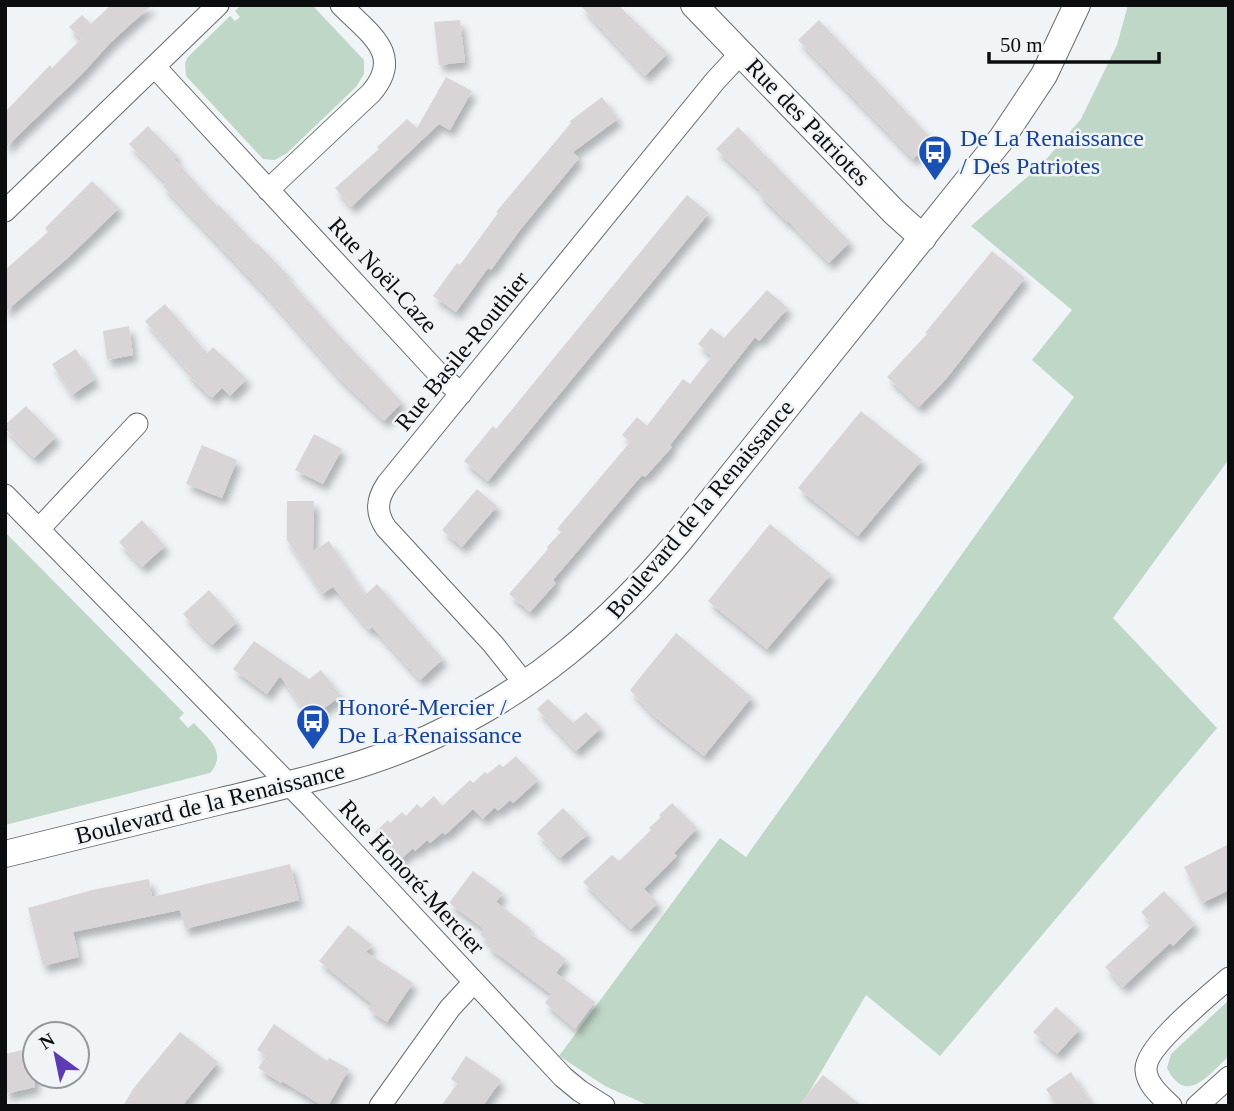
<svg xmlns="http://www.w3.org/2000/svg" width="1234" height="1111" font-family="'Times New Roman',serif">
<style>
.green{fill:#bed7c6}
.building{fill:#d9d5d7;filter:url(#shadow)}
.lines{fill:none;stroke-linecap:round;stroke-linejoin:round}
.minor-casing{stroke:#676a6d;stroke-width:23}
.tertiary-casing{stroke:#676a6d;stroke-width:28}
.minor{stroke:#fff;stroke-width:21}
.tertiary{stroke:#fff;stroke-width:26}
.labels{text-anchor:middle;stroke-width:5;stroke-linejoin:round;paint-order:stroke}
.street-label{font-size:24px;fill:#0b0d0e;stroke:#f0f4f7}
.transit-label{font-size:24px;fill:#164399;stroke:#f0f4f7;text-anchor:start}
</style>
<defs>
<filter id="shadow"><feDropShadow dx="4.5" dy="7" stdDeviation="3.5" flood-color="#0004"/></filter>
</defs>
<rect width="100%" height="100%" fill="#f0f4f7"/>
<path class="green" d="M241 5H312L364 60V74L356 87 287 153 275 160 263 159 186 76 185 63 188 57 230 16 235 21 240 17 235 11Z
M1128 5H1229V459L1113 618 1217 728 940 1056 866 995 801 1106H651L645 1104 605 1086 559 1056 720 838 746 857 1074 397 1032 360 1072 310 971 226 1042 164 1081 119 1117 45Z
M5 532 184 713 179 718 188 728 194 723C208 738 228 753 210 773L5 825Z
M1229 1000V1056C1209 1074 1186 1107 1167 1068L1171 1054Z"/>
<path class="building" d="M111 5H152L110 43 83 73 5 148V112L50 65 52 68 81 39 69 27 82 15 91 24Z
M580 5H618L668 53 645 76Z
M460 20 465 62 439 65 434 22Z
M819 20 933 140 913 159 798 40Z
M446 77 472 91 450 130 439 124 351 207 335 188 379 149 377 147 407 119 417 128Z
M602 97 618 119 573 152 579 158 520 230 491 270 488 268 456 312 433 296 457 263 460 265 498 213 496 212 571 123 570 121Z
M148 126 177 156 174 159 217 206 219 205 256 245 257 243 288 275 286 276 334 330 402 402 384 421 341 380 267 296 163 186 166 183 129 144Z
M738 127 850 242 829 263 788 221 787 222 758 193 761 191 716 149Z
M92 181 119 208 71 255 5 312V270L48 232 45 228Z
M687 195 709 213 488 481 464 461 493 426 496 429Z
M992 251 1025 278 946 379 919 407 887 377 927 334 925 333Z
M767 290 788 308 759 341 755 337 670 445 672 447 645 477 642 475 553 580 556 583 530 612 509 594 548 549 547 547 561 532 557 529 630 442 622 435 637 417 647 426 683 379 690 384 712 356 698 344 711 328 724 338Z
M165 304 207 353 213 347 247 379 230 396 222 388 212 398 187 374 189 372 145 321Z
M129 326 133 355 107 360 103 331Z
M76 349 95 379 72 395 52 364Z
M26 406 56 437 34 458 5 428V425Z
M861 411 922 460 858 536 798 488Z
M314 434 342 449 323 484 295 470Z
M202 445 237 460 222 498 186 484Z
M477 489 497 506 462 547 442 530Z
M287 501H314L313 551 329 541 365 595 377 584 443 659 420 680 372 627 369 630 333 587 322 594 287 540Z
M142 520 165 546 142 567 119 542Z
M770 524 831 574 767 649 708 601Z
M209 590 237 622 212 645 183 614Z
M676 633 752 697 704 756 654 716 630 690Z
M254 641 309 679 321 670 341 696 310 718 280 676 267 694 233 669Z
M548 699 573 723 586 712 601 728 576 751 537 709Z
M516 756 538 780 513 803 510 800 498 811 495 807 483 819 473 809 445 835 443 832 430 843 427 840 415 851 413 848 400 860 375 832 388 820 390 823 402 812 406 816 417 804 421 808 434 796 442 806 470 780 473 783 485 772 487 774 500 764 503 767Z
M672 803 697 828 674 853 677 856 644 889 658 903 631 929 583 882 612 855 619 861 651 830 649 828 661 817 659 815Z
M563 808 588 834 560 858 537 833Z
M1229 844V890L1202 903 1184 867Z
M290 864 299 900 185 929 180 910 73 932 79 957 43 966 28 908 92 890 149 879 152 897Z
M473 871 503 893 496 902 530 928 527 931 566 959 556 973 595 1002 575 1029 545 1003 551 994 487 946 490 942 480 935 484 929 449 903Z
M1164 891 1195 924 1173 946 1170 943 1123 987 1105 967 1152 924 1141 912Z
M348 925 372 945 366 952 413 983 387 1022 368 1009 372 1004 319 961Z
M1056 1007 1080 1029 1057 1054 1033 1032Z
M274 1024 327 1061 329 1058 349 1069 328 1106H323L282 1081 281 1083 258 1068 266 1056 257 1050Z
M180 1032 218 1062 182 1106H123L133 1089Z
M35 1047V1087L5 1094V1054Z
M466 1056 501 1080 483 1106H441L457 1084 451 1079Z
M1071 1072 1093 1106H1057L1046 1089Z
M823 1075 862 1106H798Z"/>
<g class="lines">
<g class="minor-casing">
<path id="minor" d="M155 67 436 371 461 394
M268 190 371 93C405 54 368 33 341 5
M5 211 218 5
M5 495 312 808 563 1077 580 1091 604 1106
M39 529 137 424
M524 683 493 644 386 528C375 512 377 499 387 484L715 81 741 53
M380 1106 450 1008 474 982
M1171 1106C1161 1096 1147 1085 1146 1070 1144 1047 1210 995 1229 978
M1197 1106 1229 1077"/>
</g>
<g class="tertiary-casing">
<path id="tertiary" d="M694 5 894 212 923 238
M5 854C77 836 149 819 221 801 291 784 363 768 429 738 530 692 609 625 680 540L1002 138 1044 75 1077 5"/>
</g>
<use href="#minor" class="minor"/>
<use href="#tertiary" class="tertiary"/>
</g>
<defs>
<g id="bus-pin" transform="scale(1.75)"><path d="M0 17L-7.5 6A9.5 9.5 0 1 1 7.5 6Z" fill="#1a4fb4" stroke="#f0f4f7"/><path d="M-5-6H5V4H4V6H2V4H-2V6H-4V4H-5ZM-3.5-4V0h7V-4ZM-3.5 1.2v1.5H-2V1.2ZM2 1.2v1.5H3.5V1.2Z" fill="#fff"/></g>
</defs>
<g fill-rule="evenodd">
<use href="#bus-pin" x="935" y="152"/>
<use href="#bus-pin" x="313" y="721"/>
</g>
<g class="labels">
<g class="street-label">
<text transform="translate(808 122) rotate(46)" y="8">Rue des Patriotes</text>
<text transform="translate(383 275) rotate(47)" y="8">Rue Noël-Caze</text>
<text transform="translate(462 351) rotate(-51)" y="8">Rue Basile-Routhier</text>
<text transform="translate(700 509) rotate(-50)" y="8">Boulevard de la Renaissance</text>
<text transform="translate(210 803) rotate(-14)" y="8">Boulevard de la Renaissance</text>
<text transform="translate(412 877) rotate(47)" y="8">Rue Honoré-Mercier</text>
</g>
<g class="transit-label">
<text x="960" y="146">De La Renaissance<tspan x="960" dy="28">/ Des Patriotes</tspan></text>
<text x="338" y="715">Honoré-Mercier /<tspan x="338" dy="28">De La Renaissance</tspan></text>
</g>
</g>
<rect width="1234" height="1111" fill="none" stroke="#0b0d0e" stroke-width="14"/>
<g transform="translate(56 1055) rotate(327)"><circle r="33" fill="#f0f4f7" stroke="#94989a" stroke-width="2"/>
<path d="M0-5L12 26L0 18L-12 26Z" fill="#5e3bb3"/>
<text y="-10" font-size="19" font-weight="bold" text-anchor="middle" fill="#0b0d0e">N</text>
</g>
<path d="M989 52v10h170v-10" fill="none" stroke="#0b0d0e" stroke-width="3.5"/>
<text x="1000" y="52" font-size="21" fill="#0b0d0e" stroke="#f0f4f7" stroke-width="5" paint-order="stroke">50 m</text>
</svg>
